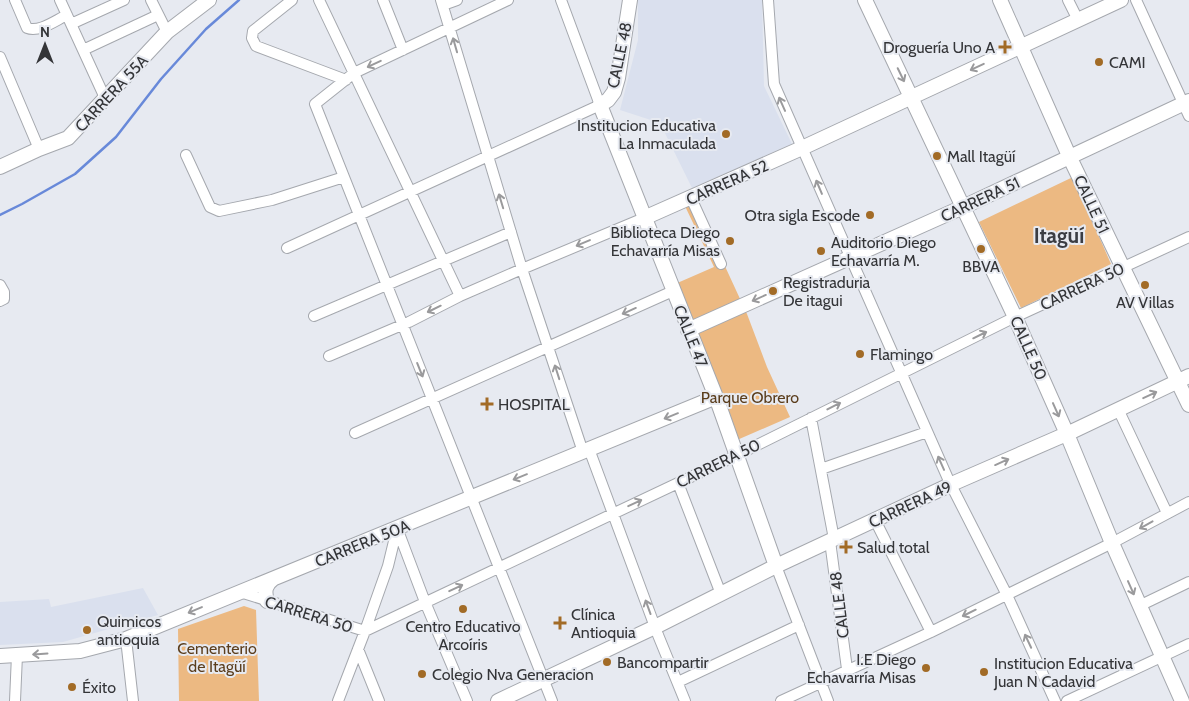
<svg xmlns="http://www.w3.org/2000/svg" width="1189" height="701" font-family="Cabin,sans-serif">
<style>
.built{fill:#dae0ee}
.green{fill:#ecb982}
.lines{fill:none;stroke-linecap:round;stroke-linejoin:round}
.stream{stroke:#6889d9;stroke-width:2.5}
.street-casing{stroke:#a5a8ae;stroke-width:12}
.secondary-casing{stroke:#a5a8ae;stroke-width:16}
.street{stroke:#fff;stroke-width:10}
.secondary{stroke:#fff;stroke-width:14}
.oneway{stroke:#9a9a9c}
.poi-dot{fill:#a26b26;stroke:#e7eaf1;stroke-width:2}
.labels{text-anchor:middle;stroke-width:4;stroke-linejoin:round;paint-order:stroke}
.poi-label{font-size:16px;fill:#343538;stroke:#e7eaf1;text-anchor:start}
.street-label{font-size:16px;fill:#343538;stroke:#e7eaf1}
.park-label{font-size:16px;fill:#5b3e1d;stroke:#e7eaf1}
.district-label{font-size:21px;font-weight:bold;fill:#3b3d43;stroke:#e7eaf1}
</style>
<rect width="100%" height="100%" fill="#e7eaf1"/>
<path class="built" d="M638 0H762L764 86 792 144 692 188 660 123 620 110 638 40Z
M143 588 158 615 63 642 0 645V602L49 599 51 607Z"/>
<path class="green" d="M1073 177 1111 264 1021 308 979 222Z
M694 199 747 314 767 367 790 417 737 440 675 284 714 267 684 204Z
M244 606 256 610 259 701H179L178 629Z"/>
<g class="lines">
<path class="stream" d="M0 215 22 204 75 174 116 137 161 79 206 29 239 0"/>
<g class="street-casing">
<path id="street" d="M15 0 27 28C39 33 56 20 67 15
M60 0 105 98
M151 0 167 32
M292 0 253 31 252 38 256 46 346 80
M319 0 460 296
M383 0 403 50
M441 0 522 269 583 452
M508 0 354 73 315 104 552 701
M768 0 774 84 949 481 1007 595 1055 701
M1068 0 1078 20
M1136 0 1189 116
M443 5 457 0
M71 24 124 0
M83 50 158 15
M0 57 39 149
M186 155 210 207 219 211 272 200 344 177
M691 198 721 264
M287 248 600 105 561 0
M0 285 4 292V299L0 301
M314 316 511 232
M329 356 409 322 460 296 522 269 644 218
M1118 409 1167 513
M811 418 834 539
M355 433 673 291
M589 449 658 635 685 701
M821 469 927 432
M678 483 721 594
M875 520 931 632
M397 528 425 602 467 701
M830 541 847 669
M776 566 828 701
M240 592 365 631 731 458 1015 317 1189 237
M1139 606 1189 582
M126 639 133 701
M358 649 379 701
M678 682 799 625
M15 701 17 655
M338 701 365 631 388 566 397 529
M781 701 931 632 1112 543 1189 502
M1067 701 1189 644"/>
</g>
<g class="secondary-casing">
<path id="secondary" d="M630 0 618 78 614 92 608 100 600 105 716 397 776 566
M865 0 1015 317 1067 434 1112 543 1182 701
M1000 0 1070 158 1189 405
M0 167 39 149 68 138 167 32 209 0
M644 218 802 148 1121 0
M688 330 963 207 1189 101
M267 601C264 591 265 585 273 579
M0 656 80 651 126 639 716 397
M498 701 655 627 776 566 954 483 1071 432 1189 376"/>
</g>
<use href="#street" class="street"/>
<use href="#secondary" class="secondary"/>
</g>
<defs><path id="oneway-shaft" d="M-6 0H5M1.5-3L5.5 0L1.5 3" fill="none" stroke-width="1.6" stroke-linecap="round" stroke-linejoin="round" transform="scale(1.25)"/></defs>
<g class="oneway">
<use href="#oneway-shaft" transform="translate(455 45) rotate(-106)"/>
<use href="#oneway-shaft" transform="translate(374 64) rotate(155)"/>
<use href="#oneway-shaft" transform="translate(977 67) rotate(155)"/>
<use href="#oneway-shaft" transform="translate(901 75) rotate(64)"/>
<use href="#oneway-shaft" transform="translate(782 104) rotate(-114)"/>
<use href="#oneway-shaft" transform="translate(819 187) rotate(-113)"/>
<use href="#oneway-shaft" transform="translate(501 201) rotate(-107)"/>
<use href="#oneway-shaft" transform="translate(583 243) rotate(157)"/>
<use href="#oneway-shaft" transform="translate(759 298) rotate(156)"/>
<use href="#oneway-shaft" transform="translate(434 309) rotate(154)"/>
<use href="#oneway-shaft" transform="translate(629 311) rotate(156)"/>
<use href="#oneway-shaft" transform="translate(980 335) rotate(-26)"/>
<use href="#oneway-shaft" transform="translate(420 370) rotate(68)"/>
<use href="#oneway-shaft" transform="translate(557 372) rotate(-108)"/>
<use href="#oneway-shaft" transform="translate(1150 395) rotate(-25)"/>
<use href="#oneway-shaft" transform="translate(834 406) rotate(-27)"/>
<use href="#oneway-shaft" transform="translate(1056 410) rotate(66)"/>
<use href="#oneway-shaft" transform="translate(671 416) rotate(158)"/>
<use href="#oneway-shaft" transform="translate(1002 462) rotate(-24)"/>
<use href="#oneway-shaft" transform="translate(941 463) rotate(-114)"/>
<use href="#oneway-shaft" transform="translate(520 477) rotate(158)"/>
<use href="#oneway-shaft" transform="translate(635 503) rotate(-25)"/>
<use href="#oneway-shaft" transform="translate(1146 525) rotate(151)"/>
<use href="#oneway-shaft" transform="translate(456 588) rotate(-25)"/>
<use href="#oneway-shaft" transform="translate(1131 588) rotate(66)"/>
<use href="#oneway-shaft" transform="translate(648 607) rotate(-110)"/>
<use href="#oneway-shaft" transform="translate(195 610) rotate(157)"/>
<use href="#oneway-shaft" transform="translate(969 613) rotate(154)"/>
<use href="#oneway-shaft" transform="translate(1028 641) rotate(-115)"/>
<use href="#oneway-shaft" transform="translate(40 654) rotate(176)"/>
</g>
<g class="poi-dot">
<path d="M1002.5 39.5h5v5h5v5h-5v5h-5v-5h-5v-5h5z"/>
<circle cx="1099" cy="62" r="5"/>
<circle cx="726" cy="134" r="5"/>
<circle cx="937" cy="156" r="5"/>
<circle cx="870" cy="215" r="5"/>
<circle cx="730" cy="241" r="5"/>
<circle cx="981" cy="249" r="5"/>
<circle cx="821" cy="251" r="5"/>
<circle cx="1145" cy="285" r="5"/>
<circle cx="773" cy="291" r="5"/>
<circle cx="860" cy="354" r="5"/>
<path d="M484.5 396.5h5v5h5v5h-5v5h-5v-5h-5v-5h5z"/>
<path d="M843.5 539.5h5v5h5v5h-5v5h-5v-5h-5v-5h5z"/>
<circle cx="463" cy="609" r="5"/>
<path d="M557.5 615.5h5v5h5v5h-5v5h-5v-5h-5v-5h5z"/>
<circle cx="87" cy="630" r="5"/>
<circle cx="607" cy="662" r="5"/>
<circle cx="926" cy="668" r="5"/>
<circle cx="984" cy="672" r="5"/>
<circle cx="422" cy="674" r="5"/>
<circle cx="72" cy="687" r="5"/>
</g>
<g class="labels">
<g class="poi-label">
<text x="995" y="53" text-anchor="end">Droguería Uno A</text>
<text x="1109" y="68">CAMI</text>
<text x="716" y="131" text-anchor="end">Institucion Educativa<tspan x="716" dy="18">La Inmaculada</tspan></text>
<text x="947" y="162">Mall Itagüí</text>
<text x="860" y="221" text-anchor="end">Otra sigla Escode</text>
<text x="720" y="238" text-anchor="end">Biblioteca Diego<tspan x="720" dy="18">Echavarría Misas</tspan></text>
<text x="831" y="248">Auditorio Diego<tspan x="831" dy="18">Echavarría M.</tspan></text>
<text x="981" y="272" text-anchor="middle">BBVA</text>
<text x="783" y="288">Registraduria<tspan x="783" dy="18">De itagui</tspan></text>
<text x="1145" y="308" text-anchor="middle">AV Villas</text>
<text x="870" y="360">Flamingo</text>
<text x="498" y="410">HOSPITAL</text>
<text x="857" y="553">Salud total</text>
<text x="571" y="620">Clínica<tspan x="571" dy="18">Antioquia</tspan></text>
<text x="97" y="627">Quimicos<tspan x="97" dy="18">antioquia</tspan></text>
<text x="463" y="632" text-anchor="middle">Centro Educativo<tspan x="463" dy="18">Arcoíris</tspan></text>
<text x="916" y="665" text-anchor="end">I.E Diego<tspan x="916" dy="18">Echavarría Misas</tspan></text>
<text x="617" y="668">Bancompartir</text>
<text x="994" y="669">Institucion Educativa<tspan x="994" dy="18">Juan N Cadavid</tspan></text>
<text x="432" y="680">Colegio Nva Generacion</text>
<text x="82" y="693">Éxito</text>
</g>
<g class="street-label">
<text transform="translate(619 55) rotate(-78)" y="6">CALLE 48</text>
<text transform="translate(111 93) rotate(-47)" y="6">CARRERA 55A</text>
<text transform="translate(727 182) rotate(-24)" y="6">CARRERA 52</text>
<text transform="translate(980 199) rotate(-25)" y="6">CARRERA 51</text>
<text transform="translate(1092 204) rotate(65)" y="6">CALLE 51</text>
<text transform="translate(1082 286) rotate(-25)" y="6">CARRERA 50</text>
<text transform="translate(691 336) rotate(68)" y="6">CALLE 47</text>
<text transform="translate(1029 348) rotate(66)" y="6">CALLE 50</text>
<text transform="translate(718 463) rotate(-26)" y="6">CARRERA 50</text>
<text transform="translate(910 504) rotate(-25)" y="6">CARRERA 49</text>
<text transform="translate(362 543) rotate(-22)" y="6">CARRERA 50A</text>
<text transform="translate(839 605) rotate(-97)" y="6">CALLE 48</text>
<text transform="translate(309 614) rotate(17)" y="6">CARRERA 50</text>
</g>
<g class="park-label">
<text x="750" y="403">Parque Obrero</text>
<text x="217" y="654">Cementerio<tspan x="217" dy="18">de Itagüí</tspan></text>
</g>
<g class="district-label">
<text x="1059" y="243">Itagüí</text>
</g>
</g>
<g transform="translate(45 45)" stroke="#e7eaf1" stroke-width="4" paint-order="stroke">
<path d="M0-4L9 19L0 12L-9 19Z" fill="#343538"/>
<text y="-8" font-size="14" font-weight="bold" text-anchor="middle" fill="#343538">N</text>
</g>
</svg>
